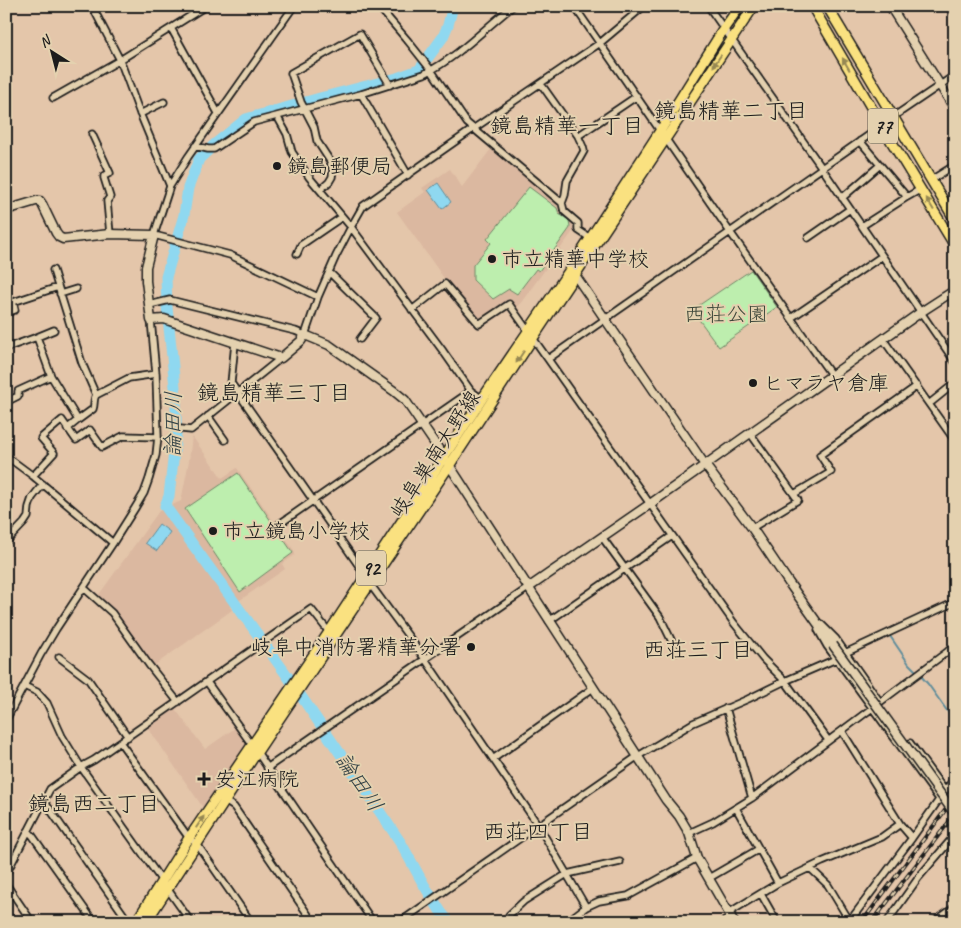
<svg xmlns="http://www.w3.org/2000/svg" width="961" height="928" font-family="Caveat,'Klee One',sans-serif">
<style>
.built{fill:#dbb8a0}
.green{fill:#bdeeae;stroke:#6c8565}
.water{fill:#8fd8f0;stroke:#618d9b}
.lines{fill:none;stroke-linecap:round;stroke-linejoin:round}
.stream{stroke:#618d9b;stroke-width:2}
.river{stroke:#8fd8f0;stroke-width:11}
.street-casing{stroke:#1c1c1c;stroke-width:9}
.secondary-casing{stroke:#1c1c1c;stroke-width:11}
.primary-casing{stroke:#1c1c1c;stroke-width:12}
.street{stroke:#e4d1af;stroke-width:5.5}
.secondary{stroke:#e4d1af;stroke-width:8}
.primary{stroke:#fae180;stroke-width:9}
.rail-casing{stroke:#1c1c1c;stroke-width:4}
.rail{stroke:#e4d1af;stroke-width:2;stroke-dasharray:5.5;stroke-linecap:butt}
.secondary-bridge-casing{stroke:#1c1c1c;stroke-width:11;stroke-linecap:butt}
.secondary-bridge{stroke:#e4d1af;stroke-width:8}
.oneway{fill:#968853}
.poi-dot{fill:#1c1c1c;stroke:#e4d1af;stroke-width:2}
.labels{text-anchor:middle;stroke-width:4;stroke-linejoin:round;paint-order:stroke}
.shield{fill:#e4d1af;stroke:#585248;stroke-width:1}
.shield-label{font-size:20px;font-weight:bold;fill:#1c1c1c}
.poi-label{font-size:21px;fill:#1c1c1c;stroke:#e4d1af;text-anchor:start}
.park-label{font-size:21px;fill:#3c4639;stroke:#e4d1af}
.street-label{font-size:21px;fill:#1c1c1c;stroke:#e4d1af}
.neighbourhood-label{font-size:22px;fill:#1c1c1c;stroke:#e4d1af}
.water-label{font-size:22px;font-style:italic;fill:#334246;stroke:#e4d1af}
</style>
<rect width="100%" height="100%" fill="#e4c6aa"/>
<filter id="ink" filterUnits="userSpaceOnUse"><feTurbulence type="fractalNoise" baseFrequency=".02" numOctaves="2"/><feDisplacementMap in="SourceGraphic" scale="10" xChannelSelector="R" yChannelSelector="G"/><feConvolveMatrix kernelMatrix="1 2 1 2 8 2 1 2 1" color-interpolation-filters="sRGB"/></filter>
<g filter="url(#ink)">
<path class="built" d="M491 149 557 203 560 212 571 219 574 230 517 308 509 298 478 319 451 288 397 212 425 192 422 188 450 169 462 187Z
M192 436 222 478 237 468 295 552V555L282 564 285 569 230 607 232 610 152 667 113 610 98 596 159 511 181 501 189 461Z
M173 706 205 749 235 728 247 744 204 809 146 725Z"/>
<path class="green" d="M529 187 557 208 559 214 569 220 570 228 539 271 536 269 517 294 509 289 493 299 473 280V265L491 243 487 239Z
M751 270 777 307 719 347 692 310Z
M238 473 293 553 240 592 185 509Z"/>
<path class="water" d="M438 183 451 202 442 209 428 190Z
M159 524 170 532 157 551 145 543Z"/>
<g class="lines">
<path class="stream" d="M890 636 909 664 916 671
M920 675 928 684 955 722"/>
<path class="river" d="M449 922 441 912 424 885 401 843 286 674 165 506 169 496 176 434V397L167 307 166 277 184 215 188 188 199 159 215 144 246 119 320 98 397 78 419 70 443 37 448 25 453 6"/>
<g class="street-casing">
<path id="street" d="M92 6 120 60 139 111 170 186
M294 6 188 157 170 186 154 235 230 255 318 297
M378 6 408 41 431 70 467 123 562 203 564 211 578 223V230L590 238
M574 6 730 232 832 376
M708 6 822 168 955 362
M949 6 955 14
M171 28 218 113
M541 84 578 136 637 96
M361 94 408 175
M53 98 120 60 206 6
M140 114 164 102
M277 116 287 134 292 152 309 177 351 227 443 351 471 391 482 399
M893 117 955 75
M92 134 110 173 104 176V178L110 197 107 201 110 234
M860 141 907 197 921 189
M195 146 208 149H214L254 122 361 94 424 74C458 57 484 29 513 6
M931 180 955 165
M320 190 329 182 332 177 333 170 330 161 317 141 314 127 301 102 291 73 360 34 390 85
M842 198 880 165
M562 203 565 195 567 181 584 151 583 147 578 136
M862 226 907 197
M808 238 850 209
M297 254 301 245 342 217
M53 270 82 363 96 395
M329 272 376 318 360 339
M60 294 76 289
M149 305 170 300 295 331 305 335 318 297 336 256 351 227 363 206 473 129 600 43 644 6
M412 310 445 284 479 324 509 304 734 623 763 659 785 681 828 740
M6 313 15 310 13 302 58 287
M791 318 882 256
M37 337 54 330
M883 339 955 441
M235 343 231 383 366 576
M6 348 37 337 51 376 78 420 67 429
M548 359 882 126
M6 402 18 396V391L51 376
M929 404 955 383
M208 416 225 440
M78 420 93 409C95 404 93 399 96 395L129 378 156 374
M181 429 191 430 281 358
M750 433 798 500 752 528
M6 456 33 476 113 543
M33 476 54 453 41 438 62 420 76 440 90 430 102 447 123 436 158 437
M794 494 831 472 820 455 917 386
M278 525 471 391
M602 537 660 617 677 652
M6 542 24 523 28 517 29 507 32 498 43 484
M370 584 425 659 538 825 586 907
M84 588 112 613 149 665 178 702
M549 621 672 536
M821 624 836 639 880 702
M818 630 827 646 939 799
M949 650 955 658
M845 653 955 602
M59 657 88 679 128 737
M207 682 257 752 373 922
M24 686 37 692 47 703 62 736 81 767 191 922
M726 708 752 798
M6 720 41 654 56 629 113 543 135 508 144 493 149 479 156 455 158 437 156 374 151 320
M842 731 900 824
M120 742 189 838 197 844 251 922
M910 743 945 791
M493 759 593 688
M267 768 528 588
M44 801 129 922
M225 801 234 807 313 922
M736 808 778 883
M28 831 32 835 94 922
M689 833 713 822 752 798 955 646
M810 868 828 885 849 920
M6 874 50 789 81 767 94 760 311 609 329 632
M709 878 759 849
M6 884 32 922
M761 894 777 922
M730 912 778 883 822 862 882 837 900 824 912 838
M400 922 638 756 693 723 748 699 785 681 836 659
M506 922 509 915 524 901 567 874 620 862
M566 922 586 907 599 901 628 896 697 858
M723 922 732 917
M849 922 912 838 955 777
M887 922 919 877 955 835
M934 922 955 907"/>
</g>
<g class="secondary-casing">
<path id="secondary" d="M890 6 955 109
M6 210 36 201H40L42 204 56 233 59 237 63 239 110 234 154 235 146 267V281L151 320 164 319 281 358 301 341 305 335 329 345 394 391 405 400 444 457 666 800 679 816 689 833 697 858 734 922
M572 272 575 275 705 465 752 528 789 583 833 645
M528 588 650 504 921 312 955 290"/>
</g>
<g class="primary-casing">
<path id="primary" d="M812 6 882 126 955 246
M827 6 955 220
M136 922 189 838 329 632 482 399 569 271 660 131 723 30 740 6
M146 922 257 752 449 466 533 338 754 6"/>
</g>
<use href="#street" class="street"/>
<use href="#secondary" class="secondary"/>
<use href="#primary" class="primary"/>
<g class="rail-casing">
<path id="rail" d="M862 922 955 797
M872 922 955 814"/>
</g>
<use href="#rail" class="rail"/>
<g class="secondary-bridge-casing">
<path id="secondary-bridge" d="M833 645 955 814"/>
</g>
<use href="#secondary-bridge" class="secondary-bridge"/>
</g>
<defs><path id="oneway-solid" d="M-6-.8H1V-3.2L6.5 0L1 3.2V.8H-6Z" transform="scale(1.25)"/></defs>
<g class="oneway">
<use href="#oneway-solid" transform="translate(717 61) rotate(124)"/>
<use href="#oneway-solid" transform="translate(846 64) rotate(-120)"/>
<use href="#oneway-solid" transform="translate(930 204) rotate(-121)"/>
<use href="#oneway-solid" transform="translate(520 357) rotate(123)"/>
<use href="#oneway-solid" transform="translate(200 822) rotate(-56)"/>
</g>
</g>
<g class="poi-dot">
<circle cx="277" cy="166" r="5"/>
<circle cx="492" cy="259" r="5"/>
<circle cx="753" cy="383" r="5"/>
<circle cx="213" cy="531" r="5"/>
<circle cx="471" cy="647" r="5"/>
<path d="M201.5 771.5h5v5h5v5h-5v5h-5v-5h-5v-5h5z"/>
</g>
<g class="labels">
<g class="shield">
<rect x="868" y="108.5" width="30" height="35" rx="4"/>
<rect x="356" y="550.5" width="30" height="35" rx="4"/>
</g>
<g class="shield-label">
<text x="883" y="133">77</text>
<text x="371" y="575">92</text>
</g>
<g class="poi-label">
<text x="287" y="173">鏡島郵便局</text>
<text x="502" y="266">市立精華中学校</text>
<text x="763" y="390">ヒマラヤ倉庫</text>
<text x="223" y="538">市立鏡島小学校</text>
<text x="461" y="654" text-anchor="end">岐阜中消防署精華分署</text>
<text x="215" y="786">安江病院</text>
</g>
<g class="park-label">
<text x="726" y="321">西荘公園</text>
</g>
<g class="street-label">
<text transform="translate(435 454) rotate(-57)" y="7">岐阜巣南大野線</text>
</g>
<g class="neighbourhood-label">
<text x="731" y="118">鏡島精華二丁目</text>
<text x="567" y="133">鏡島精華一丁目</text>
<text x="274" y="400">鏡島精華三丁目</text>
<text x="698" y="657">西荘三丁目</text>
<text x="94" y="811">鏡島西二丁目</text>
<text x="538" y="839">西荘四丁目</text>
</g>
<g class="water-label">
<text transform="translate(172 424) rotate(-89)" y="8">論田川</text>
<text transform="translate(360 782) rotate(56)" y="8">論田川</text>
</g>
</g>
<rect width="961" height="928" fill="none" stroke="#e4d1af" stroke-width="25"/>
<rect x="12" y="12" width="936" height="903" fill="none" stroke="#1c1c1c" stroke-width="2" filter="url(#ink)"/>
<g transform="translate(52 52) rotate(324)" stroke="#e4d1af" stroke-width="4" paint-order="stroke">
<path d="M0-4L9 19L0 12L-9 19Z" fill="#1c1c1c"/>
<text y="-8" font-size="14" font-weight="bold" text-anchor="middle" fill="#1c1c1c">N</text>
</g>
</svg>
